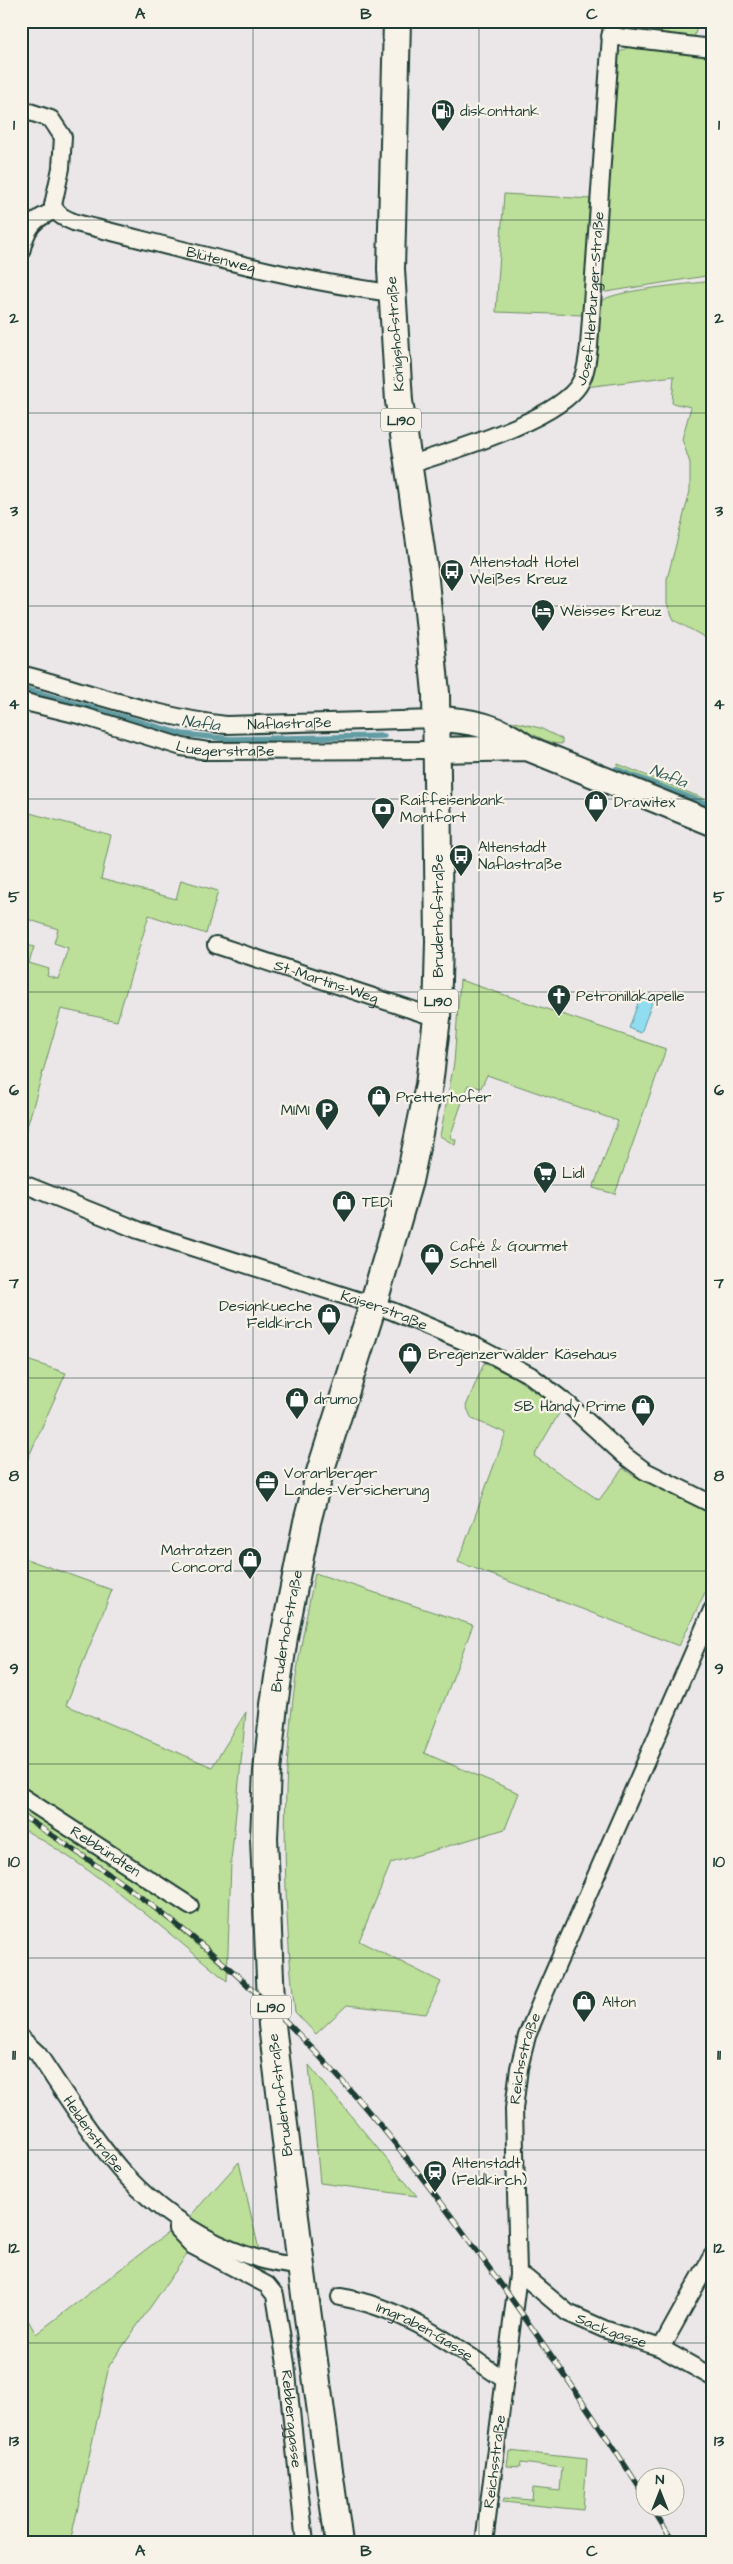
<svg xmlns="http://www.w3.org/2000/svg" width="733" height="2564" font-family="'Architects Daughter',sans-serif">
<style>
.green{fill:#bcdf99;stroke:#6e8e66}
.water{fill:#8fddee;stroke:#629da4}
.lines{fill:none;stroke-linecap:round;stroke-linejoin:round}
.stream{stroke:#629da4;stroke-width:5.5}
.street-casing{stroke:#1f3d34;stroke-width:20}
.secondary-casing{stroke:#1f3d34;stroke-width:28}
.primary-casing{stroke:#1f3d34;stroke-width:30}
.street{stroke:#f7f3e8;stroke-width:16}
.secondary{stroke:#f7f3e8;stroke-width:24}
.primary{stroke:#f7f3e8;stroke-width:26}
.rail-casing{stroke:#1f3d34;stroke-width:5.5}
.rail{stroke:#f7f3e8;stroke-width:4;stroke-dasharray:11;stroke-linecap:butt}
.grid{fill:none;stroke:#1f3d34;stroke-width:1;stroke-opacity:0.55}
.labels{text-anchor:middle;stroke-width:4.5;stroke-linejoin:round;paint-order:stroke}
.shield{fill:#f7f3e8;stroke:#60746a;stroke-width:1}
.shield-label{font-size:14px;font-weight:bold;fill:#1f3d34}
.poi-label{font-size:15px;fill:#1f3d34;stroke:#f7f3e8;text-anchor:start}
.street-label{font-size:15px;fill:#1f3d34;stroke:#f7f3e8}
.water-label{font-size:16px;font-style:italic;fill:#355d59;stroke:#f7f3e8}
.neatline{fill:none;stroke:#1f3d34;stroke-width:2}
.grid-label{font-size:16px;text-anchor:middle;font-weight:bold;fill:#1f3d34}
</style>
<rect width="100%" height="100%" fill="#ebe7e9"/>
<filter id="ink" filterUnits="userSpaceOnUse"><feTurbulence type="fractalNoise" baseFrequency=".02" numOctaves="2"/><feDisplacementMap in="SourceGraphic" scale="10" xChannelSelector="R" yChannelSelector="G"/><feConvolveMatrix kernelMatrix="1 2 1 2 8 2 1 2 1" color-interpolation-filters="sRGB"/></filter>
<g filter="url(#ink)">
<path class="green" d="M624 21H698L694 39C674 36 638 39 624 21Z
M632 45 712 54V275L606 292 601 290 616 61 618 53Z
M504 194 592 199 583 315 496 312Z
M712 281V638H706L674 620 667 604V579L690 491V463L682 439 691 407 672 403 674 376 586 387 600 302C612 290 691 284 712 281Z
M511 721 540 728 562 739V744L551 743 513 725 510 723Z
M618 764 712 802V813L612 774Z
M26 812 111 835 101 879 176 899 181 880 218 891 206 934 149 915 117 1021 61 1009 21 1148V943L34 947 29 963 49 969 47 976 58 979 68 948 54 943 58 929 21 917V829Z
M460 980 666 1049 615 1194 593 1188 618 1121 487 1075 481 1088 468 1085 450 1137 456 1140 455 1145 440 1136 454 1063Z
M21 1358 66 1373 21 1474Z
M484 1363 514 1377 561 1410 534 1456 599 1500 623 1468 632 1475 712 1512V1578L679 1646 458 1562 506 1433 472 1419 466 1406Z
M21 1557 112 1590 66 1705 212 1767 246 1712 231 1862 227 1981C161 1927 96 1869 21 1828Z
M315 1573 473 1625 424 1753 519 1793 505 1829 391 1863 359 1941 441 1982 426 2014 347 2005 316 2034 295 2012C285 1927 282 1825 289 1739 293 1683 304 1628 315 1573Z
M309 2065 417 2196 320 2183Z
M239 2162 267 2285 193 2246 109 2366 70 2543H21V2308L36 2334 192 2214Z
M509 2451 587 2459 583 2510 503 2502 504 2498 532 2500 533 2488 560 2491 562 2468 521 2463 520 2467 507 2466Z"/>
<path class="water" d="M642 992 654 997 641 1033 629 1028Z"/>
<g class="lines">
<path class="stream" d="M21 688 182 734 230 739 384 736
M616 769 712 806"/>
<g class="street-casing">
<g id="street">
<path d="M610 36 712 48"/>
<path id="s1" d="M21 109 51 119 63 137 61 168 53 205C57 216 66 219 76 223 178 248 288 280 392 293"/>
<path d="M21 252C26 229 33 218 55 211"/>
<path id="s2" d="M408 465C450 452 549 422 576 389 586 377 587 361 589 346L612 21"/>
<path id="s3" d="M21 674C89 692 156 717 226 725L436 719"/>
<path id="s4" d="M21 701 83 716 182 747 208 751 437 750"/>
<path id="s5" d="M216 945 437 1018"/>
<path id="s6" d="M21 1183 138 1230 392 1311 475 1346 530 1375 569 1405 625 1456 645 1471 712 1504"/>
<path id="s7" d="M21 1796 190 1906"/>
<path id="s8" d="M21 2038 38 2054C64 2093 90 2134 120 2169 165 2220 233 2262 301 2266"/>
<path id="s9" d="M179 2220 177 2229 193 2246 267 2285 275 2295 286 2364 305 2543"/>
<path id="s10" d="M518 2275 526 2278 568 2313 604 2329 661 2348 712 2377"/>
<path id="s11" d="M340 2297C403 2307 453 2345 505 2380"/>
<path d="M661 2348 712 2256"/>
<path id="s12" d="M484 2543 518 2275 514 2109 519 2068 527 2036 543 1997 712 1610"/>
</g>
</g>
<g class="secondary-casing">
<path id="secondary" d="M436 719C471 720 499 726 527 748L712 823
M437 750 527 748"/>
</g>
<g class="primary-casing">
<g id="primary">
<path id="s13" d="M339 2543 301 2266 272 2025 264 1838 267 1771 274 1705 284 1637 307 1522 320 1472 373 1305 409 1181 429 1085 437 1018 439 941 436 693 424 570 399 401 391 269 397 21"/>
</g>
</g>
<use href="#street" class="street"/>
<use href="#secondary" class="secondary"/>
<use href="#primary" class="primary"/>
<g class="rail-casing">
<path id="rail" d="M21 1815C108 1871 192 1931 267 2003 350 2082 420 2172 487 2265 542 2341 595 2418 646 2498
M651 2506 674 2543"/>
</g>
<use href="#rail" class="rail"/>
</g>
</g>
<path class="grid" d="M253 21V2543M479 21V2543M21 220H712M21 413H712M21 606H712M21 799H712M21 992H712M21 1185H712M21 1378H712M21 1571H712M21 1764H712M21 1958H712M21 2150H712M21 2343H712"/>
<defs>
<g id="fuel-pin" transform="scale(1.25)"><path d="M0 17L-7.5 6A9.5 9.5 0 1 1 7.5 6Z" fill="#1f3d34" stroke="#f7f3e8"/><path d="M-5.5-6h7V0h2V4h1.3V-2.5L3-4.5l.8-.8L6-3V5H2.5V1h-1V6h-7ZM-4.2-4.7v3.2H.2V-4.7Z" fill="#fff"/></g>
<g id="bus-pin" transform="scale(1.25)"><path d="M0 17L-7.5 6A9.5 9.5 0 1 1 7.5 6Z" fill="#1f3d34" stroke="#f7f3e8"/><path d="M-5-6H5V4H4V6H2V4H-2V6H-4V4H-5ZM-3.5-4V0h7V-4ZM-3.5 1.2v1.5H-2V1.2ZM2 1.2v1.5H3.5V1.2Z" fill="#fff"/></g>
<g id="hotel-pin" transform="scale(1.25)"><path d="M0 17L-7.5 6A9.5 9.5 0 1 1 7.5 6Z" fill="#1f3d34" stroke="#f7f3e8"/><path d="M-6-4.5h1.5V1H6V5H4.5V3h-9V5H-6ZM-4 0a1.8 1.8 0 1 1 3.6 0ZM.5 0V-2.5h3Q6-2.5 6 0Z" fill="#fff"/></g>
<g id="shop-pin" transform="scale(1.25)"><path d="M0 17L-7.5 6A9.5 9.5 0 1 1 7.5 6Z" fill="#1f3d34" stroke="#f7f3e8"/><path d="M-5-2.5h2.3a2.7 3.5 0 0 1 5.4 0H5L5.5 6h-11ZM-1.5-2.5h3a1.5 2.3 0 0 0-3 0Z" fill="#fff"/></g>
<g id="bank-pin" transform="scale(1.25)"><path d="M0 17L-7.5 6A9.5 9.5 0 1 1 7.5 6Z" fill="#1f3d34" stroke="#f7f3e8"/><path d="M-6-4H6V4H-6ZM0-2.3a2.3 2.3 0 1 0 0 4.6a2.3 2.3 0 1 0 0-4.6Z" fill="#fff"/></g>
<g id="church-pin" transform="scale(1.25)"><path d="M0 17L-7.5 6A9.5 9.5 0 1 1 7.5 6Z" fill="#1f3d34" stroke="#f7f3e8"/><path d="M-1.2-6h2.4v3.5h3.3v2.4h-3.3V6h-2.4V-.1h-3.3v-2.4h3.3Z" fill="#fff"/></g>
<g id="parking-pin" transform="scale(1.25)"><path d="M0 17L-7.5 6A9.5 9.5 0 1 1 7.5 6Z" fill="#1f3d34" stroke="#f7f3e8"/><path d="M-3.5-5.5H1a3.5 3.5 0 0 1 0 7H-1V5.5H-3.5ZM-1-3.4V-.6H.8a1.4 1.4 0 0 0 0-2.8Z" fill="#fff"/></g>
<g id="supermarket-pin" transform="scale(1.25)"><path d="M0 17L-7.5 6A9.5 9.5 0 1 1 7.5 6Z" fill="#1f3d34" stroke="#f7f3e8"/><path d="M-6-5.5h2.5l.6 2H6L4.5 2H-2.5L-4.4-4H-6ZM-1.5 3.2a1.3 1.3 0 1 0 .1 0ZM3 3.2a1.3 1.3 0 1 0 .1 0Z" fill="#fff"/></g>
<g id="office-pin" transform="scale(1.25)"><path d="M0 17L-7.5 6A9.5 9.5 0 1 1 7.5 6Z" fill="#1f3d34" stroke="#f7f3e8"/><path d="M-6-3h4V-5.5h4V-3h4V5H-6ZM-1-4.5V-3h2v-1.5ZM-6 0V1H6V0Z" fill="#fff"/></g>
<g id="station-pin" transform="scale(1.25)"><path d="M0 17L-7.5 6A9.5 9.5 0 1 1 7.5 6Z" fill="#1f3d34" stroke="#f7f3e8"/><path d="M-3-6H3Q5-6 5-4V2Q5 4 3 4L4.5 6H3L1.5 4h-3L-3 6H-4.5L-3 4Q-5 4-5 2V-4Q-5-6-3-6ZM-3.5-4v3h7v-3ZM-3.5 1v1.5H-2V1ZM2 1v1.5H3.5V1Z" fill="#fff"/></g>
</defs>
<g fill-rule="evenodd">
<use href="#fuel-pin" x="443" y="111"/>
<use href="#bus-pin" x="452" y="571"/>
<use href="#hotel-pin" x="543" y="611"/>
<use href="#shop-pin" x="596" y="802"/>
<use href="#bank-pin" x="383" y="809"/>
<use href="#bus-pin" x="461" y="856"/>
<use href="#church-pin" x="559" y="996"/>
<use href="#shop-pin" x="379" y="1097"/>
<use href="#parking-pin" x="327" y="1110"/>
<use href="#supermarket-pin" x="545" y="1173"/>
<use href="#shop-pin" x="344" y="1202"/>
<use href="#shop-pin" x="432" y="1255"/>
<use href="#shop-pin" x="329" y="1315"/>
<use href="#shop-pin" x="410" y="1354"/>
<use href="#shop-pin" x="297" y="1399"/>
<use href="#shop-pin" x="643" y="1406"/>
<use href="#office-pin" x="267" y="1482"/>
<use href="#shop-pin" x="250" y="1559"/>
<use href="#shop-pin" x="584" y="2002"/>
<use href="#station-pin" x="435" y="2172"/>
</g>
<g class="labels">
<g class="shield">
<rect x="381" y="408.5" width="40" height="23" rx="4"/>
<rect x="418" y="989.5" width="40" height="23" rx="4"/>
<rect x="251" y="1995.5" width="40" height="23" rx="4"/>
</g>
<g class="shield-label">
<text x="401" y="425">L190</text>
<text x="438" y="1006">L190</text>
<text x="271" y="2012">L190</text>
</g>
<g class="poi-label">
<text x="460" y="116">diskonttank</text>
<text x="470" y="567">Altenstadt Hotel<tspan x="470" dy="17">Weißes Kreuz</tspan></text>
<text x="560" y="616">Weisses Kreuz</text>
<text x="400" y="805">Raiffeisenbank<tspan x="400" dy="17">Montfort</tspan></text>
<text x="614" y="807">Drawitex</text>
<text x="478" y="852">Altenstadt<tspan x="478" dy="17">Naflastraße</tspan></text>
<text x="576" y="1001">Petronillakapelle</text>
<text x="396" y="1102">Pretterhofer</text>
<text x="310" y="1115" text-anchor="end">MIMI</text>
<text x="562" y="1178">Lidl</text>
<text x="362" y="1207">TEDi</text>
<text x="450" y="1251">Café &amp; Gourmet<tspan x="450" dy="17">Schnell</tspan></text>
<text x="312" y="1311" text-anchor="end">Designkueche<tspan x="312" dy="17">Feldkirch</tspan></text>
<text x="428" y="1359">Bregenzerwälder Käsehaus</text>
<text x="314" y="1404">drumo</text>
<text x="626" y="1411" text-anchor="end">SB Handy Prime</text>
<text x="284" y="1478">Vorarlberger<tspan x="284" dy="17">Landes-Versicherung</tspan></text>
<text x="232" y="1555" text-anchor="end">Matratzen<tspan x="232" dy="17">Concord</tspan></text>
<text x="602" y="2007">Alton</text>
<text x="452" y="2168">Altenstadt<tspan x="452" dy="17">(Feldkirch)</tspan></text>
</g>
<g class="street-label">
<text dy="5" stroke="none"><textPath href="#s1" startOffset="302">Blütenweg</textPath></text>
<text dy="5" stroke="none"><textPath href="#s2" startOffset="279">Josef-Herburger-Straße</textPath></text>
<text transform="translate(395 334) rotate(-94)" y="5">Königshofstraße</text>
<text dy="5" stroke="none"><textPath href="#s3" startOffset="275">Naflastraße</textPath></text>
<text dy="5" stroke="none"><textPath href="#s4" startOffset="211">Luegerstraße</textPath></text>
<text transform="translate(438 916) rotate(-90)" y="5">Bruderhofstraße</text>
<text dy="5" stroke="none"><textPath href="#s5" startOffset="116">St.-Martins-Weg</textPath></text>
<text dy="5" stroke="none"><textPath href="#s6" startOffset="385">Kaiserstraße</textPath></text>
<text dy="5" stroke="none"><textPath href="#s13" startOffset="918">Bruderhofstraße</textPath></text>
<text dy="5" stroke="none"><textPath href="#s7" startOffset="101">Rebbündten</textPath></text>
<text dy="5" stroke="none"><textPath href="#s12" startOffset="488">Reichsstraße</textPath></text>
<text transform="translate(280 2095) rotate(-97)" y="5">Bruderhofstraße</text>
<text dy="5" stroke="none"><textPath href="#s8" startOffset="121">Heldenstraße</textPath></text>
<text dy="5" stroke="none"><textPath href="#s10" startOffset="110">Sackgasse</textPath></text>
<text dy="5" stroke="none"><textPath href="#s11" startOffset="92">Imgraben-Gasse</textPath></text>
<text dy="5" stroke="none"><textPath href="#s9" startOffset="254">Rebberggasse</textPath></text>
<text dy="5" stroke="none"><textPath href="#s12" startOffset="82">Reichsstraße</textPath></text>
</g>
<g class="water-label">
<text transform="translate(201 722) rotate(8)" y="6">Nafla</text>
<text transform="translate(669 775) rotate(22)" y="6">Nafla</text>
</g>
</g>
<rect width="733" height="2564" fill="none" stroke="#f7f3e8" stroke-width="55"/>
<g transform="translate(660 2492)"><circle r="24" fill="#f7f3e8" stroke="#a1aaa0"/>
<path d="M0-4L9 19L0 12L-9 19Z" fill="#1f3d34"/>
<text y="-8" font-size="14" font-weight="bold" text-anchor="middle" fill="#1f3d34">N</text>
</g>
<rect x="28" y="28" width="678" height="2508" class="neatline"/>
<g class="grid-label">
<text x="140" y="19">A</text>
<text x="366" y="19">B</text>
<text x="592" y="19">C</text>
<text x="14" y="130">1</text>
<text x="719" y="130">1</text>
<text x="14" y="323">2</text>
<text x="719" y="323">2</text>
<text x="14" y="516">3</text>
<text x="719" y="516">3</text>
<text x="14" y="709">4</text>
<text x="719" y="709">4</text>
<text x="14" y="902">5</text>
<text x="719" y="902">5</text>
<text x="14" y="1095">6</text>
<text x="719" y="1095">6</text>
<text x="14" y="1288">7</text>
<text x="719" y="1288">7</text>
<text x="14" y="1481">8</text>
<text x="719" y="1481">8</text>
<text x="14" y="1674">9</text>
<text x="719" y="1674">9</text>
<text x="14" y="1867">10</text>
<text x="719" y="1867">10</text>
<text x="14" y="2060">11</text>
<text x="719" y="2060">11</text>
<text x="14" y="2253">12</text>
<text x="719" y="2253">12</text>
<text x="14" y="2446">13</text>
<text x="719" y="2446">13</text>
<text x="140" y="2556">A</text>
<text x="366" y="2556">B</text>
<text x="592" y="2556">C</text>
</g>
</svg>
